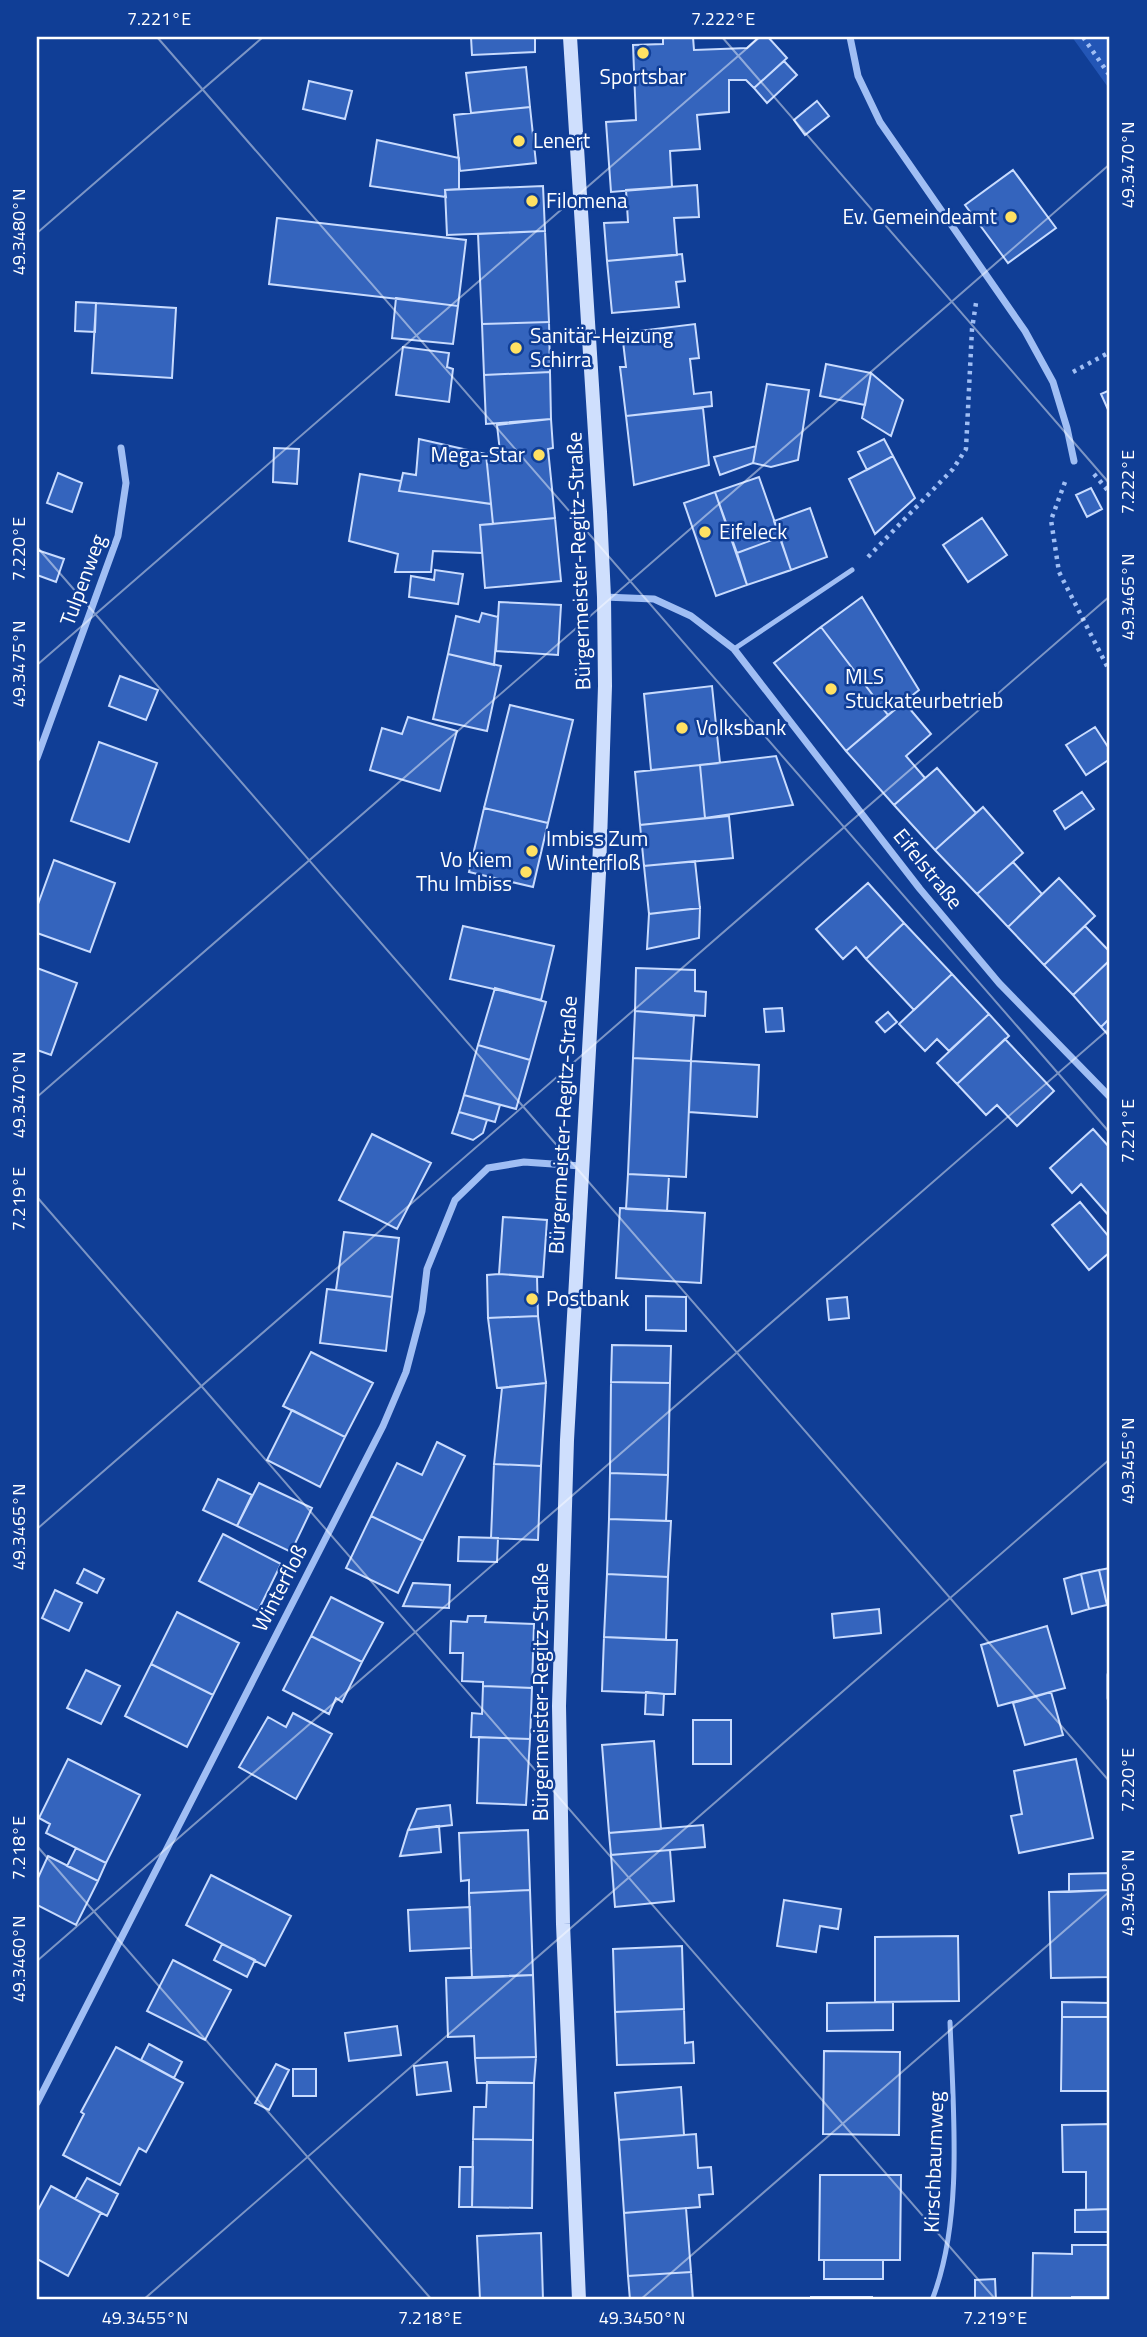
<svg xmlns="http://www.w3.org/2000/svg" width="1147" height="2337" font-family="'Titillium Web',sans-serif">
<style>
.green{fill:#2356b6}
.building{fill:#3464bd;stroke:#c8dbfe;stroke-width:2}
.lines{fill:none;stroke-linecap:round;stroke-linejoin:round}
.path{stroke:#a0bef4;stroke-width:4.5;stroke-dasharray:3.5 5;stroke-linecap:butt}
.lane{stroke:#a0bef4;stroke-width:5}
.street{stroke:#a0bef4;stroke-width:7}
.secondary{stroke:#cfdffd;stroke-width:14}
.ticks{fill:none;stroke:#fff;stroke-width:2;stroke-opacity:0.45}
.poi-dot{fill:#ffe163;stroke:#103e96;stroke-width:2.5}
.labels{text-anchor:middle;stroke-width:5;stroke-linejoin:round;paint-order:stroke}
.poi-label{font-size:21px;fill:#fff;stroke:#103e96;text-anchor:start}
.street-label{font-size:21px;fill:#fff;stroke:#103e96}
.neatline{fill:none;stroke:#fff;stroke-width:2.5}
.ticks-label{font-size:18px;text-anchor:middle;fill:#fff}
</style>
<rect width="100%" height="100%" fill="#103e96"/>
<path class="green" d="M1072 37H1110V91V90Z"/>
<path class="building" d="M471 37H535V52L472 55Z
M663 37H693L694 50 747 48 759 37H768L787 58 754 88 746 80H729V112L697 115 700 149 670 151 672 187 611 192 606 122 636 120 633 45 663 44Z
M784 61 797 75 767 103 754 88Z
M526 67 530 107 471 113 466 73Z
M309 81 352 91 345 119 303 109Z
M817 101 829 116 805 135 794 120Z
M530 107 536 163 460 171 454 115Z
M377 140 459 158V189L445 190 446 197 370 186Z
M1013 170 1056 228 1008 263 965 205Z
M697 185 699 217 674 218 677 255 607 261 604 223 628 222 626 190Z
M543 186 545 231 447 235 445 190Z
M277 218 466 240 458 306 269 284Z
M545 231 549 322 482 324 478 234Z
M682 254 685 281 676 282 679 307 612 313 607 261Z
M396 298 458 306 453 344 392 338Z
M76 302 96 303 95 332 75 331Z
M96 303 176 308 172 378 92 373Z
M549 322 550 372 484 375 482 324Z
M695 324 699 358 690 359 694 394 711 392 712 406 626 416 620 367H626L622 333Z
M403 347 449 353 447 367 453 369 449 402 396 395Z
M826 364 871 373 865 405 820 396Z
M550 372 551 419 486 424 484 375Z
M871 373 903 400 891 436 862 418Z
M767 384 809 390 798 460 771 467 753 463Z
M1110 390V414L1101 394Z
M703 408 709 465 634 485 626 416Z
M551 419 553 448 548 449 555 518 493 524 486 454 500 452 497 425Z
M419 439 486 454 491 504 399 491 403 473 416 475Z
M884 439 893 456 867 470 858 452Z
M756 446 753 463 720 475 714 457Z
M274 448 299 449 297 484 273 482Z
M893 456 915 498 875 534 849 479Z
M58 473 82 483 72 512 47 503Z
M360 474 401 481 399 491 491 504 493 524 480 525 482 553 433 551 431 572H395L398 554 349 541Z
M759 477 780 537 737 553 715 492Z
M1091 488 1102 509 1087 517 1076 495Z
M715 492 747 585 716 596 684 503Z
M810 508 827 557 791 570 774 521Z
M555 518 561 581 485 588 480 525Z
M982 518 1007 555 968 582 943 545Z
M780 537 791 570 747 585 737 553Z
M37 550 64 559 56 582 37 575Z
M435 570 463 574 458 604 409 597 411 576 434 580Z
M862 597 919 690 888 715 821 627Z
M499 602 561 605 558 655 496 651Z
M482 613 498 617 494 665 448 654 456 616 479 622Z
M821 627 888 715 846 751 774 663Z
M448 654 501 666 487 731 433 719Z
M120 676 158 690 146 720 109 706Z
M712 686 720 763 651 770 644 694Z
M904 702 931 734 906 756 925 778 894 805 846 751Z
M510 705 573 720 548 823 484 808Z
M408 717 457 731 440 791 370 770 382 728 402 734Z
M1095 727 1110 750V759L1086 775 1066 745Z
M99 742 157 763 129 842 71 821Z
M776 756 793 805 705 818 700 765Z
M700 765 705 818 640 825 635 772Z
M937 768 976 813 935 850 894 805Z
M1082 792 1094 809 1065 829 1054 811Z
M983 807 1023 853 977 894 935 850Z
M484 808 548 823 533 887 469 872Z
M729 816 733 858 644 866 640 825Z
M54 860 115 883 90 952 37 933V907Z
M695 861 700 908 649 914 644 866Z
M1013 862 1042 894 1008 927 977 894Z
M1059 878 1095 916 1044 965 1008 927Z
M868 883 904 923 866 959 856 947 843 959 816 929Z
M700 908 699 938 647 949 649 914Z
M904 923 952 974 914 1010 866 959Z
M463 926 554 946 541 1000 450 979Z
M1085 926 1110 952V960L1073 995 1044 965Z
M1110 960V1018L1101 1027 1073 995Z
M37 968 77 983 51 1055 37 1050Z
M636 968 695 970V991L706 992 705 1016 635 1011Z
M952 974 989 1014 949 1051 937 1039 925 1051 899 1024Z
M495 988 546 1002 530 1060 478 1045Z
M782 1008 784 1031 766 1032 764 1009Z
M635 1011 694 1016 691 1061 633 1058Z
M888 1012 897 1022 885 1032 876 1022Z
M989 1014 1009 1036 957 1084 937 1063Z
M1110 1018V1037L1101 1027Z
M1005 1039 1054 1091 1017 1126 997 1105 986 1115 957 1084Z
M478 1045 530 1060 516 1109 464 1095Z
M633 1058 691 1061 686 1177 628 1174Z
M691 1061 759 1065 757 1117 689 1112Z
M464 1095 500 1105 495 1122 459 1112Z
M459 1112 487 1120 483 1133 473 1140 452 1133Z
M1093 1129 1110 1148V1217L1081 1184 1072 1193 1050 1168Z
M372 1134 431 1163 397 1229 339 1200Z
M628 1174 669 1176 667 1211 626 1209Z
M1080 1202 1110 1238V1252L1089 1270 1052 1225Z
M620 1208 705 1213 701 1283 616 1278Z
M503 1217 547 1220 543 1277 499 1274Z
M344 1232 399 1238 392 1297 336 1290Z
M499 1274 537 1277 538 1316 488 1318 487 1275Z
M327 1289 392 1297 386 1351 320 1343Z
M646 1296 686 1297V1331L646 1330Z
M847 1297 849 1318 829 1320 827 1299Z
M538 1316 546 1383 497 1388 488 1318Z
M612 1345 671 1346 670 1383 611 1382Z
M311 1352 373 1383 345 1437 283 1406Z
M611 1382 670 1383 668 1475 610 1473Z
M546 1383 541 1466 494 1464 502 1388Z
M292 1410 345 1437 320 1487 267 1460Z
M437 1442 465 1456 423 1541 371 1516 397 1463 422 1475Z
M494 1464 541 1466 538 1540 491 1538Z
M610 1473 668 1475 666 1521 609 1519Z
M218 1479 252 1495 237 1526 203 1510Z
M259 1483 312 1508 291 1552 237 1526Z
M371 1516 423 1541 398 1593 346 1568Z
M609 1519 671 1521 668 1577 607 1574Z
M223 1534 281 1564 258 1611 199 1581Z
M459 1537 498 1538 497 1562 458 1561Z
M1110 1568V1604L1107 1605 1099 1570Z
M84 1569 104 1579 97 1593 77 1583Z
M1099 1570 1107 1605 1089 1609 1081 1574Z
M607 1574 668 1577 666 1640 604 1637Z
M1081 1574 1089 1609 1072 1614 1064 1579Z
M413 1583 450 1585 449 1608 403 1606Z
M55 1590 82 1603 69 1631 42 1618Z
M331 1597 383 1623 362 1662 311 1636Z
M879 1609 881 1633 834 1638 832 1614Z
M177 1612 239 1643 213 1695 151 1664Z
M468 1616H486L485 1622 534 1624 532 1688 483 1686V1682L462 1681 463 1653H450L451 1621 467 1622Z
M1047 1626 1065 1688 998 1706 981 1645Z
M311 1636 362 1662 342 1702 336 1698 329 1714 283 1690Z
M604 1637 677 1640 675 1694 602 1691Z
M151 1664 213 1695 187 1747 125 1716Z
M86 1670 120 1686 101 1724 67 1708Z
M483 1686 532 1688 530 1739 471 1737 472 1713 482 1714Z
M646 1692 664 1694 663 1715 645 1714Z
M1051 1692 1063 1735 1025 1745 1013 1703Z
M293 1713 332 1734 296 1799 239 1767 268 1717 286 1727Z
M693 1720H731V1764H693Z
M479 1737 530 1739 526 1805 477 1803Z
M654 1741 661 1829 609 1833 602 1745Z
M68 1759 140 1795 106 1863 46 1833 50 1824 39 1818Z
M1076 1759 1093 1838 1019 1853 1011 1816 1022 1814 1014 1771Z
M450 1805 452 1825 408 1830 417 1809Z
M703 1825 705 1847 611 1855 609 1833Z
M439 1826 441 1852 400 1856 408 1830Z
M528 1830 530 1890 469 1893V1880L461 1881 459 1833Z
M76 1848 106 1863 98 1881 67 1866Z
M670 1850 674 1901 615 1907 611 1855Z
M48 1856 98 1881 76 1925 37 1905V1880Z
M1110 1873V1890L1069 1892V1874Z
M211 1875 291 1916 265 1966 186 1925Z
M530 1890 533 1975 472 1978 469 1893Z
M1110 1890V1977L1051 1978 1049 1892Z
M784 1900 841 1909 838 1929 820 1926 816 1952 777 1946Z
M470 1907 471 1948 410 1951 408 1910Z
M958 1936 959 2001 875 2002V1937Z
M222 1944 255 1960 247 1977 214 1960Z
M682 1946 684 2009 615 2012 613 1949Z
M173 1960 231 1990 205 2040 147 2011Z
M533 1975 536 2057 475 2058 474 2036 448 2037 446 1978Z
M893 2002V2030L827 2031V2003Z
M1062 2002 1110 2003V2017H1062Z
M684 2009 685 2043 693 2042 694 2063 617 2065 615 2012Z
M1062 2017H1110V2091H1061Z
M397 2026 401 2055 349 2061 345 2033Z
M149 2044 182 2062 174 2078 141 2060Z
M116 2047 183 2083 146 2152 139 2148 120 2185 63 2155 84 2114 81 2112Z
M824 2051 900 2052 899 2135 823 2134Z
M536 2057 534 2083H477L475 2058Z
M447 2062 451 2091 417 2095 414 2066Z
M276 2064 289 2070 269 2110 255 2103Z
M293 2069H316V2096H293Z
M487 2082 534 2083 533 2140 473 2139 474 2107H486Z
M681 2087 684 2135 619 2140 615 2093Z
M1110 2124V2209L1086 2210V2172H1063L1062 2125Z
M696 2134 698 2168 711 2167 713 2194 699 2195 700 2207 624 2213 619 2140Z
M473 2139 533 2140 532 2208 472 2207Z
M460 2167H473L472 2207H459Z
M820 2175H901L900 2260H819Z
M87 2178 118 2194 107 2216 75 2199Z
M51 2186 101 2213 68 2276 37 2259V2212Z
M686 2208 691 2272 628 2276 624 2213Z
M1110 2209V2232H1075V2210Z
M541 2233 543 2300H480L477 2236Z
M1072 2245H1110V2297H1072V2300H1032L1033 2253 1072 2254Z
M824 2260H883V2279H824Z
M691 2272 693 2300H630L628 2276Z
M995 2279 996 2300H975V2280Z
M811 2297H872V2300H811Z"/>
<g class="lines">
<path class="path" d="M1083 37 1110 76
M1073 372 1110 352
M1094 474 1110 493
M1065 482 1051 520 1059 572 1110 672
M868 557 953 469 966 449 972 329 976 303"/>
<path class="lane" d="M734 649 852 570
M932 2300C964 2219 953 2109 950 2022"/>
<path class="street" d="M850 37 858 76 880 122 1025 331 1053 382 1067 428 1074 461
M604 597 654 599 691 616 734 649 920 889 999 983 1110 1097
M37 758 118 536 126 483 121 448
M1110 1675V1698
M37 2103 383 1426 406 1372 422 1311 427 1269 455 1200 488 1168 524 1162 581 1166"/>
<path class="secondary" d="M570 37 600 512 604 597 605 686 599 873 567 1440 559 1706 563 1924 579 2300"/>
</g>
<path class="ticks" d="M157 37 1110 1133M722 37 1110 484M37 233 263 37M37 547 1110 1782M37 665 760 37M37 1097 1110 164M37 1197 996 2300M37 1529 1110 596M37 1846 432 2300M37 1961 1110 1028M143 2300 1110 1459M640 2300 1110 1891"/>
<g class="poi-dot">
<circle cx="643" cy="53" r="7"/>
<circle cx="519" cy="141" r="7"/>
<circle cx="532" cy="201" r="7"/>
<circle cx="1011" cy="217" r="7"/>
<circle cx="516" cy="348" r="7"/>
<circle cx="539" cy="455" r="7"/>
<circle cx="705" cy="532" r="7"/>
<circle cx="831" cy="689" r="7"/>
<circle cx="682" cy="728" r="7"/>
<circle cx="532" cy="851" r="7"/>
<circle cx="526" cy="872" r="7"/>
<circle cx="532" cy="1299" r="7"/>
</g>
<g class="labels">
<g class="poi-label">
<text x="643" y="84" text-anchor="middle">Sportsbar</text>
<text x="533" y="148">Lenert</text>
<text x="546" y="208">Filomena</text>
<text x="997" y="224" text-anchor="end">Ev. Gemeindeamt</text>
<text x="530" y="343">Sanitär-Heizung<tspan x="530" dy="24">Schirra</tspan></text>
<text x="525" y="462" text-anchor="end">Mega-Star</text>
<text x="719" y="539">Eifeleck</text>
<text x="845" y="684">MLS<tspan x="845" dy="24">Stuckateurbetrieb</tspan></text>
<text x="696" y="735">Volksbank</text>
<text x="546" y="846">Imbiss Zum<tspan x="546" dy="24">Winterfloß</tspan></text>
<text x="512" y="867" text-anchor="end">Vo Kiem<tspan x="512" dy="24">Thu Imbiss</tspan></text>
<text x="546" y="1306">Postbank</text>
</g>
<g class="street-label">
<text transform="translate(579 561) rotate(-92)" y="7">Bürgermeister-Regitz-Straße</text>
<text transform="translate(83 580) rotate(-70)" y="7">Tulpenweg</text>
<text transform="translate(928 869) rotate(51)" y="7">Eifelstraße</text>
<text transform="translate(563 1125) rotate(-87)" y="7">Bürgermeister-Regitz-Straße</text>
<text transform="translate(280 1588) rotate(-63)" y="7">Winterfloß</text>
<text transform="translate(541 1692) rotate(-90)" y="7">Bürgermeister-Regitz-Straße</text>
<text transform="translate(934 2162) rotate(-88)" y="7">Kirschbaumweg</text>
</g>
</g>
<rect width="1147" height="2337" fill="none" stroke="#103e96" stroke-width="77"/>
<rect x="38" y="38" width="1070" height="2260" class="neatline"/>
<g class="ticks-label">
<text x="159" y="25">7.221°E</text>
<text x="723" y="25">7.222°E</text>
<text transform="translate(1128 165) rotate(-90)" y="6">49.3470°N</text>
<text transform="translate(19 232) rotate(-90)" y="6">49.3480°N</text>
<text transform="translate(1128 482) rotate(-90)" y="6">7.222°E</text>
<text transform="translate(19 549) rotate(-90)" y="6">7.220°E</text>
<text transform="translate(1128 597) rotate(-90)" y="6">49.3465°N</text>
<text transform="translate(19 664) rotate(-90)" y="6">49.3475°N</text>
<text transform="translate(19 1095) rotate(-90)" y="6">49.3470°N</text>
<text transform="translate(1128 1131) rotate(-90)" y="6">7.221°E</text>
<text transform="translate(19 1199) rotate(-90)" y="6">7.219°E</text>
<text transform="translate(1128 1461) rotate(-90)" y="6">49.3455°N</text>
<text transform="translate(19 1527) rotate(-90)" y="6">49.3465°N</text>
<text transform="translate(1128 1780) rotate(-90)" y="6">7.220°E</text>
<text transform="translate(19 1848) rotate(-90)" y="6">7.218°E</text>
<text transform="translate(1128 1893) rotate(-90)" y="6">49.3450°N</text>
<text transform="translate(19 1959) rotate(-90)" y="6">49.3460°N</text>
<text x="145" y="2324">49.3455°N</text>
<text x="430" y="2324">7.218°E</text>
<text x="642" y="2324">49.3450°N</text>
<text x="995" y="2324">7.219°E</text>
</g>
</svg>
